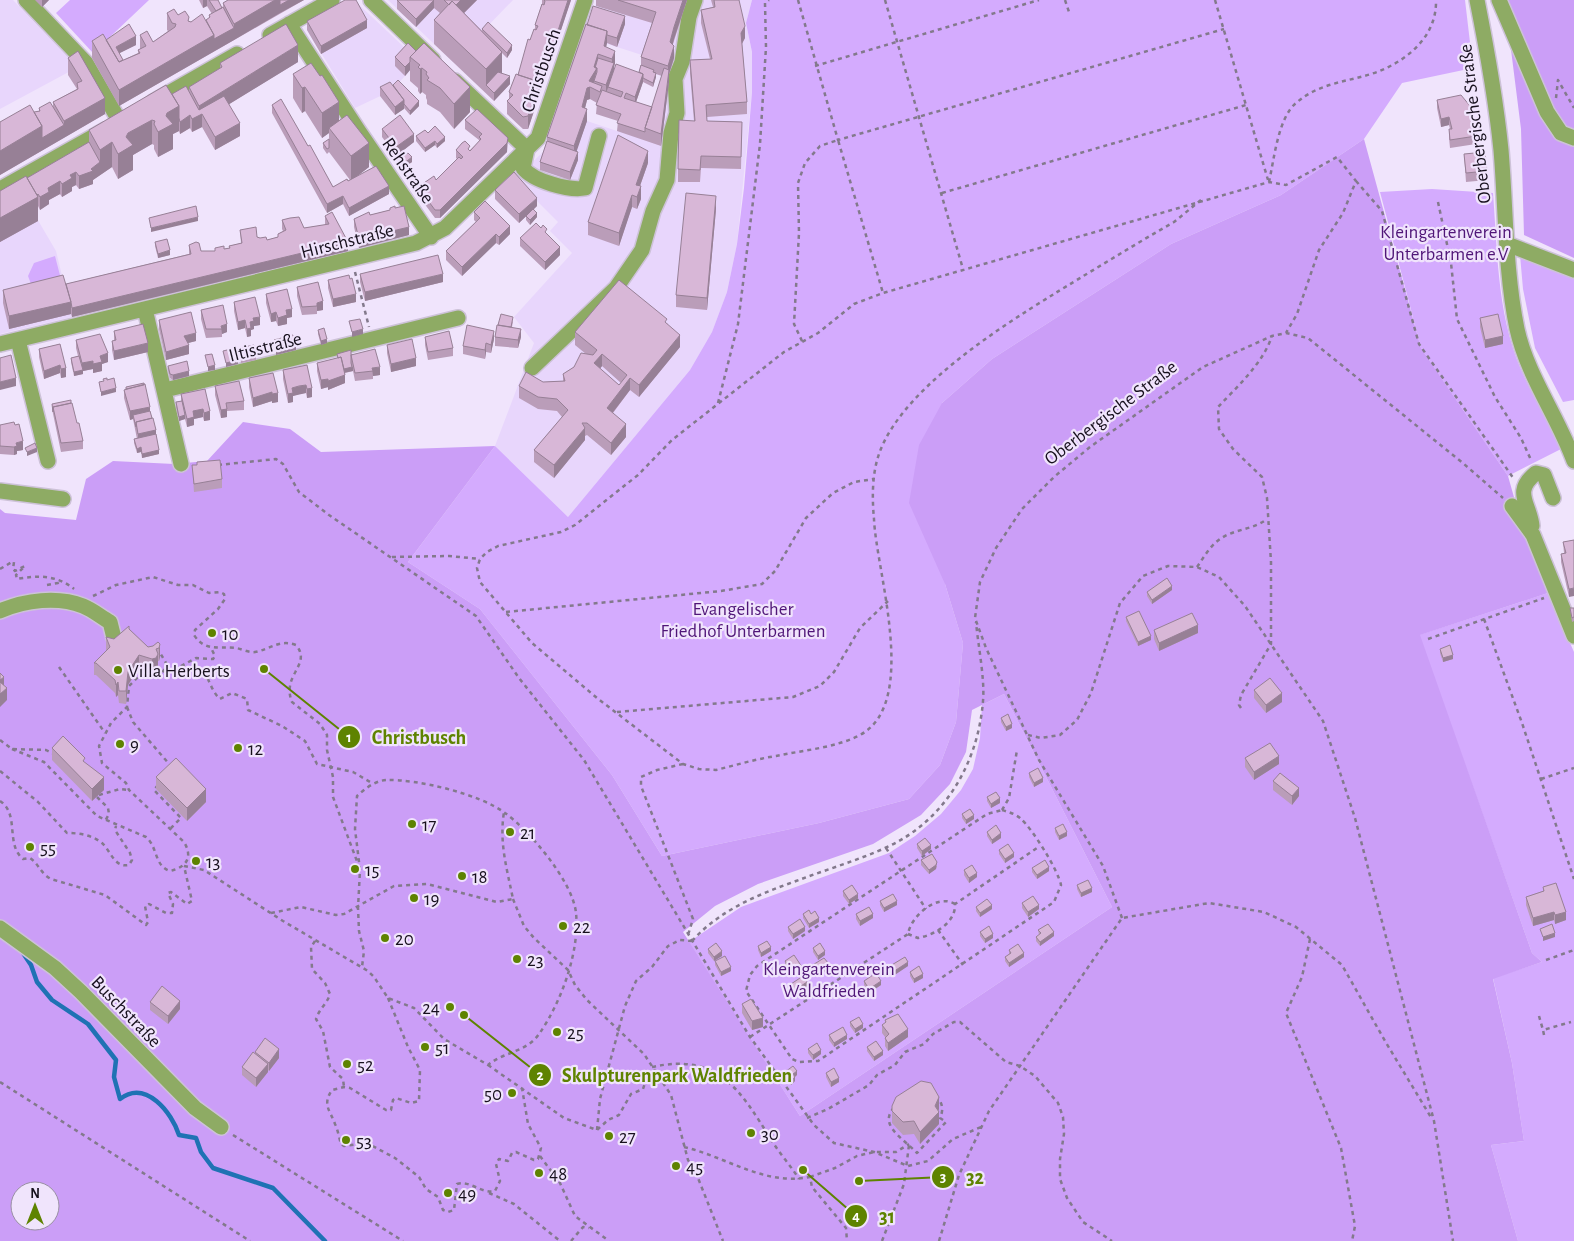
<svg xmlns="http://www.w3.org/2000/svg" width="1574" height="1241" font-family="'Alegreya Sans',sans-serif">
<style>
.built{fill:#e8d6fc}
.green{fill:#d4abfe}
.forest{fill:#cb9ef7;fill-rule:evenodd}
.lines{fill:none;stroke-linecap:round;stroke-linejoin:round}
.stream{stroke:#1f72b4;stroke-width:4.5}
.minor-casing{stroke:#cdc2d8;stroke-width:18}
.path{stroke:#83798c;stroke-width:2.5;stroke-dasharray:4 4;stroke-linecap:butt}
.minor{stroke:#8eab64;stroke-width:15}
.wall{fill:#ba9db9;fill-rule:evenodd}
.shaded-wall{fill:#978096}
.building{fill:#d8b7d7;stroke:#978096;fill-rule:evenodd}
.poi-dot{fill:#5e8300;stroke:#f0e4fc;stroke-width:2}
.labels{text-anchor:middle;stroke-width:4.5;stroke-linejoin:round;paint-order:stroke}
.street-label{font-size:19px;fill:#17101d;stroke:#f0e4fc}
.park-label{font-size:19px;fill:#501678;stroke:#f0e4fc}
.poi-label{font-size:19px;fill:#17101d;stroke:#f0e4fc;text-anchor:start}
.leader{fill:none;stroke:#5e8300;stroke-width:2}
.callout-dot{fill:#5e8300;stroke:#f0e4fc;stroke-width:2}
.mark-label{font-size:15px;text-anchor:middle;font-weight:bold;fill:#fff}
.callout-label{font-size:20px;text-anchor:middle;font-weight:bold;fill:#5e8300;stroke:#f0e4fc;stroke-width:4.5;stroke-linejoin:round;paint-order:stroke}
</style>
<rect width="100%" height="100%" fill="#f0e4fc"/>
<path class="built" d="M0 0H13L78 67 0 109Z
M388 0H513L453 62Z
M597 0H752L746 23 752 52V91L737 244 727 292 712 332 690 370 568 517 495 446 534 343 514 317 572 253 550 231 558 222 515 179 543 152 560 112 617 131 626 107 653 116 665 77 641 70 645 56 586 37Z
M356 2 419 61 391 91 355 108 307 30Z
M22 193 56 251 72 317 0 334V206Z"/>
<path class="green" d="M70 0H149L93 53 56 13Z
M752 0H1465L1473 68 1402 83 1364 139 1281 195 1171 244 992 359 942 403 945 584 963 643 956 722 940 765 909 799 819 823 662 856 612 775 480 609 408 562 495 446 568 517 690 370 712 332 727 292 737 244 744 188 752 92V52L746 23Z
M1432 189 1493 193C1497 245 1497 298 1513 348 1524 383 1546 416 1563 448L1508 476 1421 348 1380 192Z
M1520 255 1574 276V400L1563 402 1535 348 1523 289Z
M55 256 63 287 31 284 28 276 34 263Z
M1548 593 1574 652V1241H1518L1491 1145 1524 1141 1512 1063 1493 978 1542 962 1532 953 1419 635Z
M1004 694 1112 907 800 1116 689 942 741 907 889 853 915 836 941 814 961 790 973 769 980 738 982 705Z"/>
<path class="forest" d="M1503 0H1574V258L1524 235 1521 129 1506 10Z
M1364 139 1421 348 1508 476 1525 536 1548 593 1420 635 1532 953 1542 962 1493 979 1512 1063 1524 1141 1491 1145 1518 1241H0V509L5 513 76 520 86 479 113 461 174 464 207 461 243 422 290 429 321 452 495 446 408 562 480 609 612 775 662 856 819 823 909 799 940 765 956 722 963 643 945 584 909 503 919 445 942 403 992 359 1171 244 1281 195ZM1004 694 1112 907 800 1116 683 932 715 906 758 884 873 844 921 815 950 784 966 752 972 710ZM20 1191H50V1221H20Z"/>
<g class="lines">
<path class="stream" d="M21 950 31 965 37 982 52 1000 88 1024 116 1060 114 1077 120 1099C146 1079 172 1113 179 1135L196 1138 201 1152 213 1168 273 1188 325 1241"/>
<g class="minor-casing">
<path id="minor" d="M26 0 86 63 120 122
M371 0 433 60
M1477 0C1487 50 1496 100 1501 150 1506 209 1505 271 1517 329 1527 375 1558 417 1574 461
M1499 0 1547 112 1561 133 1574 138
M289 24 358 130 431 237
M270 35 332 0
M455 81 527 149
M153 102 237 54
M527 149 523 168C533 181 569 191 585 188L599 136
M0 189 105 130
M1507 244 1574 270
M145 309 181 464
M18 340 48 461
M0 344 416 243 445 228 538 138 585 0
M532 368 616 288 642 250 653 211 667 180 671 133 677 113 675 79 682 62 689 17 695 0
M165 390 458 318
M0 491 63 499
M1512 506 1533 535 1574 636
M1532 526C1530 504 1512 492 1536 473L1544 475 1553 498
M0 611C25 600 58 596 83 606 93 610 101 617 110 622L114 638
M0 928 55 968 81 992 195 1108 221 1127"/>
</g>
<path class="path" d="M798 0 838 140 1224 29
M885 0 963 269
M1065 0 1070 15
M1215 0 1268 180
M815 66 1039 0
M1556 98 1558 80 1574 108
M1356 181 1382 211 1419 344 1514 479
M1269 182C1274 160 1278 118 1296 103 1320 82 1349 82 1377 72 1408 60 1437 36 1436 0
M942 193 1246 105
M1201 200 1174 222C1144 239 1115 257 1085 275 1023 313 904 382 879 454 872 474 872 498 874 519 876 571 920 703 860 735 835 748 804 750 776 756 756 759 736 765 716 770L699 769 683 764 597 698 532 643 480 582 477 568 480 559 487 552 498 546 561 532 575 525 638 475 672 440 784 352 818 333 854 304 883 293 1269 182 1286 185 1337 157 1356 181 1343 213 1319 250 1297 314 1286 333
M1438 202 1451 263 1457 319 1495 397 1521 438 1531 460
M355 272 369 327
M802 341 794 324 799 233 798 183 805 163 820 146 838 140 883 293
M718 403 738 324 760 144 766 47 765 3 769 0
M218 465 276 459 283 464 299 492 329 515 476 616 519 678 584 760 750 1037 814 1125 834 1143 874 1152 908 1166 928 1161 953 1139 981 1127
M392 557 449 556 480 559
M1197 567C1204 557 1210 546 1220 539 1234 529 1253 530 1267 519
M0 569 12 562H14L13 569 15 571 25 566 16 575 17 579C38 575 57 575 74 589
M47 585 58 583V581
M93 596 116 585 153 577 178 585H193L209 593 220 592 224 594 225 599 218 609 195 630 194 635C205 652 218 646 236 648 242 649 249 653 255 652 271 649 279 639 296 645 309 660 292 671 290 686 289 692 290 697 292 702L320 724 327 735V750L333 777V797L358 864
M506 612 721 591 762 584 775 571 806 518 833 493 854 482 874 479
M1484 619 1522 723 1574 879
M1428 639 1544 598
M181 666 196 658 213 659 215 656 211 648
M59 667 105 733
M165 669 183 666 202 670C209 677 211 691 220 699L232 693 247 699 248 710 282 726 305 741 317 764 353 772 372 783
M127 707 133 722 170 765
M1241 708 1239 705 1241 695 1271 644V562L1267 498 1262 477 1233 449 1219 429 1218 407C1238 386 1263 363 1272 336
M617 712 793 697 820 686 834 672 860 628 888 601
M1028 735 1041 738 1060 735 1077 720 1091 693 1120 603 1143 576 1168 566 1197 567 1219 577 1245 606 1323 721 1355 818 1434 1121 1453 1241
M0 740 12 749 46 750 54 754
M12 749 44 762 97 816 146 837C158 847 154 866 170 871 187 867 193 857 184 842L129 790 126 783 102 763 99 746 111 723 127 707 129 686 140 675 158 677 165 669 166 663 159 651
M683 764 657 770 641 777V786L693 919 688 935
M0 771 38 802 67 833C79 833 92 835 102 843 111 851 114 868 129 865L132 860 130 853 115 830 116 826
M1541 779 1574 768
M158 785 154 790 181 818 171 828
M99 795 120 789 129 790
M97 797 108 808 109 814 105 821
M0 801C20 814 5 844 23 859L30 858C39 864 40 873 51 879L105 895 146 925 148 922 145 906 149 904 166 913H172L173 904 168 893 171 892 187 904 192 901 184 866
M1002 810C1009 812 1015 814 1020 818 1032 828 1058 870 1061 885L1054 902 818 1061 799 1062 792 1059 746 991 750 975 757 966 987 814Z
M1002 810 1009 798 1017 750
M886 848 926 909
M184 866 204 870 283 921 368 971 374 977 388 998 414 1008 444 1039 488 1065C503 1052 527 1052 539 1034 561 1003 580 951 576 913 573 882 530 831 505 813 480 794 417 779 386 780 374 781 365 789 357 796L355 829 360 870 358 908 359 931 364 951 362 967
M513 899 524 926 534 938 568 970 575 985 587 1000 644 1054 671 1095 688 1160 698 1178 723 1241
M271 913 301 907 336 915 344 914 394 886 427 884 497 902 513 899C507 869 499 843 504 812
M1122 918 1103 866 1039 760 986 648 975 618 980 582 996 548 1022 509 1054 477 1090 447 1203 367 1272 336 1286 333 1308 338 1464 464 1503 498
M938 930 963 965
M908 934 918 938C934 935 956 923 955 904L1040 846
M1310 939 1302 977 1286 1013 1341 1148 1355 1226 1352 1241
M315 941 311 947 312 969 325 983 330 994C327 1004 319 1009 316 1019L323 1031 330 1067 343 1079 344 1087
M692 941C720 910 757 895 796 881 825 870 856 861 885 848 944 822 978 764 983 701 985 679 978 645 976 622
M1546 960 1574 950
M388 998 408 1047 420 1070 419 1101 411 1103 396 1098 393 1100 391 1110H386L350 1088 344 1087 332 1090C322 1105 330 1110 335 1124 338 1130 339 1138 341 1144L344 1146 367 1143 395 1158 419 1177 426 1189 438 1197 443 1210 448 1212 454 1210 457 1184C470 1180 481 1194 495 1191L500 1181 496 1164 499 1159 508 1161 512 1153 516 1152 534 1160 538 1159 541 1148 528 1124 522 1088
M1539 1016 1543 1030
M1544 1035 1543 1030 1571 1022
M750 1037 908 934C911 916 937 893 955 904
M488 1065 564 1118 597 1130 608 1120 619 1115 631 1094 643 1089 646 1080 656 1074
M652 1067C720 1052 741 1092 772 1141 780 1154 791 1166 799 1179
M0 1082 250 1241
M921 1090C936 1092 947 1103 940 1118L946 1122 917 1153C902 1137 872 1122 901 1102 907 1098 914 1093 921 1090Z
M807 1118 828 1109 869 1085 877 1075 895 1065 905 1052 924 1044 933 1034 954 1022H960L1006 1062 1020 1066 1035 1076 1058 1103 1063 1117 1064 1134 1060 1159V1179L1067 1198 1083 1222 1112 1241
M597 1130 600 1099 625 1006 636 981 652 967 668 946 680 940 692 941
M233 1135 403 1241
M684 1147C727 1157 764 1186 810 1177L812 1187 846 1228 847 1241
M540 1156 560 1183 575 1216 609 1241
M810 1177 835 1168 857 1156 874 1152H896L909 1144
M489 1193 514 1204 560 1241
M571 1241 583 1227 589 1228
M882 1241 904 1184 909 1145
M939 1241 959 1175 989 1111 1122 918 1209 903 1264 912 1296 927 1342 965 1385 1041 1432 1119"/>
<use href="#minor" class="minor"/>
</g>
<path class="wall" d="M35 0H49L42 7Z
M199 0H218L222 8 223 7V3L228 0H304L119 106 92 58V41L106 40 136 45 119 53 123 60 138 53V50L140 49V35L153 42 168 31 167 30V13L178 15 191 22 206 20 209 18V15L212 14 207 6 203 8Z
M397 0H477L464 13 482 31V29L512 50 507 58 502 53V73L510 84 494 101 434 44V20L440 13 434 8 416 27 397 9Z
M542 0H571L528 129H523L507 114V101L509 99V92L518 75 530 40 535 29V25L542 4Z
M596 0H687L673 44 674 58 669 74V82L661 146 617 131 618 121 596 114 597 103 590 99 587 100 585 108 587 121 576 151 578 160 570 180 540 170V162L547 141V137L586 24H625L617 47 607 43 606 47 615 63 614 67V71L639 72 641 65V57L652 23 596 6ZM656 74 662 76 652 107 636 102 643 82 653 87 656 77Z
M711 0H739L745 38 742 44 747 102V114L707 117V121L742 122 741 169 701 168 700 182H678V169L694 121 690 73V60L710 59 701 23V10L713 7Z
M307 21 367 28 321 54 307 30Z
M408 43 470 112 454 129 440 112 427 104V100L426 98V95L422 92 420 94 418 91V88L410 81V70L405 76 395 66V57Z
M68 58 105 114 0 175V122L39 111V108L53 106V102L77 89 68 75Z
M298 62 229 104 240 136 215 150 202 127 192 132 190 128 180 134 179 131 173 134V149L158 157 154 149V145L152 144 133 155V170L118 179 112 167 93 180V184L79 189 76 185 72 187V191L62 197 60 194 49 200V204L40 210 38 206V221L0 242V191L27 178 89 142V130L172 94 189 91V87L220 69V63Z
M293 74 339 121 369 167 356 177 389 194 349 216 343 204 327 213 272 113V105L308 146 333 187 350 180 329 152 327 154 323 148V143L329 139V133L322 138 305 111 302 113 293 98Z
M393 85 419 106 410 115 404 108 395 115 380 96V87Z
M1437 100 1476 136V144L1450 148 1449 138V129H1450L1449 125 1441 127 1437 108Z
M465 120 507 152 440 218H435L418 195V187L436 180 457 159 456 158V150H470L479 142V140L465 129Z
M382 129 414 142 396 156 382 137Z
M428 133 445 141 437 148 435 145 425 152 416 141V136Z
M1464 154 1487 171V180L1466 182Z
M400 159 412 162 403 168 400 163Z
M648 163 640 186 641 199 637 209 632 207 619 246 588 235V222Z
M495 190 537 206 534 209 537 217 530 225 526 220V216L519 223 495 199Z
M390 208 409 235 359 248 354 227V219L390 210Z
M716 209 707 310 676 307V295Z
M474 212 510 234 499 245 496 243 462 276 446 260V251L476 222 474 220Z
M325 216 348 251 72 317 71 314 9 329 3 303V290L66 284 189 254V245L201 251H215V248L224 249 229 248V246L241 243 240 230 260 238 267 240 278 237V234L283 231 282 229V220L304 228 325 225Z
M547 234 560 255 545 270 520 246V238Z
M155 242 170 255 158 258 155 246Z
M360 274 443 282 365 301 360 282Z
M350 279 356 302 333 307 328 288V280Z
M297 287 323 310 317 311V314L302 315 297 296Z
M266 294 292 317 287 318V324L278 326 276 321 271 322 266 303Z
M234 302 260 325 254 326V329L251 330V336L247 337 245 328 238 330 234 311Z
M201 310 227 332 222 334V337L206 338 201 319Z
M1480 318 1503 344 1485 348 1480 327Z
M159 320 196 341 188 343 189 354 166 360 159 329Z
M513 321 512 327 521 337 518 348 495 346V337Z
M667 323 680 347 639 397 630 390 613 413 626 437 611 455 587 435 585 436V440L554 478 534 462V450L562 417 557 411 538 409 519 398V386L543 382 563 381V374L574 367 586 354 575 345V332ZM602 366 621 383 619 385 600 369Z
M318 330 327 343 321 345 318 334Z
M114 331 148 352 114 360 112 350V341H114Z
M425 337 453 348V356L428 360 425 345Z
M494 339 491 353 486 352 485 359 463 354V346Z
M76 340 108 362 102 364V371L93 373V369L83 371V374L74 376 71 362V358L78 356 76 348Z
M60 344 66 377 61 378 60 373 44 379 39 357V349Z
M387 345 416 366 391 372 387 353Z
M239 348 256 356V360L241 363Z
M337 354H352L380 375 373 376V379L355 381 353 371 345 373V383L328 390V387L321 389 317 371V363L337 358Z
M307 365 312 397 307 398 306 393 299 394 293 396V402L288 403 283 379V370Z
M168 366 189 376 173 380 170 378 168 370Z
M273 373 278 402 272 403V401L253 407 249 387V378Z
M215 386 244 401V410L227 411V417L221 418 215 395Z
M126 387 150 411 156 434 159 454 142 458 141 452 137 453 134 443V439H137L133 419 130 420 124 398V390L126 389Z
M205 389 210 420 204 421 203 417 194 419V425L187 427 185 419 179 421 176 407V402L181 401V394Z
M52 404 77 423 83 441V449L61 452 52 409Z
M0 425 23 450 17 451V454L14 455 0 454Z
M192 465 222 479V488L194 492Z
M1574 540 1569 597 1561 562V554L1564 553 1563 542Z
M1172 590 1152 604 1147 596V592Z
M1570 608H1574V621L1572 622Z
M1126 617 1151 640 1138 646 1126 621Z
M129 629 148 647 160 644V657L159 661H158V666L156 670 152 672 139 668 128 685 126 704 119 703 118 695 116 697 115 693 96 675H94V663L106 651V637L114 639Z
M1154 630 1198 633 1159 651 1154 639Z
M1440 649 1453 659 1443 662 1440 653Z
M1254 690 1282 702 1266 713 1254 698Z
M1001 718 1012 728 1006 731 1001 722Z
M52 748 104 790 92 801 52 760Z
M1245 758 1279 764 1254 780 1245 767Z
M1029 773 1043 782 1034 787 1029 777Z
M156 777 206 802 187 821 156 789Z
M1273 781 1299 796 1292 805 1273 790Z
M987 797 1000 803 991 808 987 801Z
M962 814 974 819 966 824 962 818Z
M1055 828 1067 836 1059 840 1055 832Z
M987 832 1001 838 992 844 987 836Z
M917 844 931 849 922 856 917 848Z
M999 850 1014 857 1005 863 999 854Z
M921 860 937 866 936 869 929 874 921 865Z
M1032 868 1049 871 1037 879 1032 872Z
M964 870 977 877 969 883 964 875Z
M1077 885 1092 892 1081 897 1077 889Z
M1543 887 1566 920 1555 924 1554 920 1533 926 1526 905V897L1543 891Z
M843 891 858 898 849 904 843 896Z
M880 901 897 905 884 912 880 905Z
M1022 903 1039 909 1028 917 1022 908Z
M976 907 992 909 980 917 976 911Z
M803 914H811L819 922 809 928 803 918Z
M856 914 873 918 860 926 856 919Z
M788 927 805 931 793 939 788 931Z
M1038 930 1054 936 1040 946 1036 941V937L1039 935Z
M980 932 993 938 985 943 980 936Z
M758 946 771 951 761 957 758 950Z
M813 948 825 955 818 960 813 952Z
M708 949 722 956 714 961 708 953Z
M1009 950 1024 957 1009 967 1005 961V957L1009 955Z
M715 961 731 971 721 976 715 965Z
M785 961 802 971 793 977 785 965Z
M811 966 829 969 816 977 811 970Z
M890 966H908L893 976 890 970Z
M910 972 923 978 914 983 910 976Z
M864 981 881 985 869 993 864 985Z
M791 984 807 986 795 995 791 988Z
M150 1002 180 1009 168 1024 150 1010Z
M742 1004 763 1027 752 1030 742 1013Z
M885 1020 908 1037 888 1051 885 1046V1037L882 1033V1025L885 1023Z
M850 1022 863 1028 855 1033 850 1026Z
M829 1035 847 1039 834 1047 829 1040Z
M867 1047 883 1055 874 1061 867 1051Z
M808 1049 821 1054 813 1060 808 1053Z
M255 1052 279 1058 269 1071 268 1070V1072L256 1087 242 1075V1067L255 1054Z
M785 1072 797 1075 795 1077V1081L791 1085 785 1077Z
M826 1073 839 1082 831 1087 826 1077Z
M892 1106 939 1109 938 1111 939 1124 920 1144 914 1134 903 1135 892 1123Z"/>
<path class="shaded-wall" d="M42 0H49L42 7Z
M203 0H207V6L203 8Z
M275 0H280V13L234 40V24Z
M289 0H304L280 13V5Z
M434 0V8L416 27V19Z
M461 0H477L452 25V9Z
M568 0H571L528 129V116Z
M683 0H687L674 39 670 55V42L674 27Z
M625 16V24L617 47V38Z
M367 20V28L321 54V46Z
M745 26V38L741 45V33Z
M234 28V40L119 106V90L214 35Z
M607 31V43L604 56V46Z
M136 36V45L116 55V47Z
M298 45V62L205 119 202 114V127L192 132V119L199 115V106Z
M512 45V50L507 58V53Z
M674 46V58L669 74V82L661 146V134L668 78V66Z
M615 51V63L614 67V72L606 93V85L612 68V59Z
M502 52V76L486 85V94V69Z
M598 54V66L594 81V86L590 87V99L587 100 582 120V107L589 81Z
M410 62V70L405 76V67Z
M422 68V92L420 94V69Z
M656 73V77L653 87V83Z
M643 74V82L635 105V97Z
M510 76V84L494 101V93Z
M305 87V111L302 113V88Z
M470 87V112L454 129V104Z
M105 98V114L0 175V151L42 126 64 125V121Z
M404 100V109L395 115V107Z
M419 101V106L410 115V111Z
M339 102V127L329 128V133L322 138V113Z
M179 106V131L173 134V149L158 157V132L167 113Z
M587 109V121L574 159V146Z
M190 115V128L180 134V122Z
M1449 117V125L1441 127V119Z
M152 120V144L133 155V170L118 179V154L128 133Z
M240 123V136L215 150V137Z
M414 134V142L396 156V147Z
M445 137V141L437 148V144Z
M508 138 507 152 440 218V210Z
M435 141V145L425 152V148Z
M112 142V167L93 180V184L79 189V176L91 169 100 162V150Z
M369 143V167L351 181V156Z
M648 151V163L636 197V185Z
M578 152V160L570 180V172Z
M412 157V162L403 168V164Z
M76 172V185L72 187V191L62 197V184L70 175Z
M60 181V194L49 200V204L40 210V197L48 188Z
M389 186V194L349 216V208Z
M641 186V199L637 209V197Z
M38 194V221L0 242V218Z
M632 195V207L619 246V233Z
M343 196V204L327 213V204Z
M716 196V209L707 310V298Z
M537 198V206L519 223V214Z
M537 213V217L530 225V220Z
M198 217V221L151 232V228Z
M510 226V234L499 245V237Z
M409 227V235L359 248V239Z
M496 234V243L462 276V267Z
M348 242V251L72 317V308Z
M560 247V255L545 270V262Z
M170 250V255L158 258V254Z
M443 274V282L365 301V292Z
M356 294V302L333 307V299Z
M323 301V310L317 311V303Z
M71 302V314L9 329V316Z
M292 309V317L287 318V324L278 326V318L286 310Z
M276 312V321L271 322V314Z
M260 317V325L254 326V329L251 330V336L247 337V329L250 322 253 318Z
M245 320V328L238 330V322Z
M227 324V332L222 334 221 326Z
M363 329V334L352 337V332Z
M521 329V337L518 348V340Z
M494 331V339L491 353V345Z
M196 333V341L184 344V336Z
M680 335V347L639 397V385Z
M1503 336V344L1485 348V340Z
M327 339V343L321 345V341Z
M148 343V352L114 360V351Z
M486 343V352L485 359V350Z
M189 345V354L166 360V352Z
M296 346V350L276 355V351Z
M108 353V362L102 364V371L93 373V364L100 356Z
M602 354V366L594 376V363Z
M416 358V366L391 372V364Z
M238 360V364L226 367V363Z
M93 361V369L83 371V374L74 376V372L82 370V363Z
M60 365V373L44 379V371Z
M215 365V370L208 371V367Z
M353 367V371L343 373V369Z
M380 367V375L373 376 372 368Z
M66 368V377L61 378V369Z
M189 371V376L173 380V375Z
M345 375V383L328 390V381Z
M16 378V386L0 390V382Z
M630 378V390L607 420V408Z
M328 379V387L321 389V380Z
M306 385V393L293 396V402L288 403V394L292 388Z
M116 388V392L101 396V392Z
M312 388V397L307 398V389Z
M272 392V401L253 407V398Z
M278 393V402L272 403V394Z
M150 407V415H133V419L130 420V411Z
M203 409V417L194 419V425L187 427V419L193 411Z
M227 409V417L221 418V410Z
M210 411V420L204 421V413Z
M185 415V419L179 421V417Z
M626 424V437L611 455V443Z
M585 428V440L554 478V465Z
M156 430V438L138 443V434Z
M23 441V450L17 451V454L14 455V447L16 443Z
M141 447V452L137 453V449Z
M37 448V452L27 456V452Z
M159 450V454L142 458V454Z
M1172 586V590L1152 604V600Z
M1574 588V596L1569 597V589Z
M1198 625V633L1159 651V643Z
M1151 636V640L1138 646V642Z
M160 644V657L159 661V648Z
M158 654V666L156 670 152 672V659Z
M139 655V668L128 685 126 704V691L128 672Z
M1453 655V659L1443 662V658Z
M4 677V689L0 693V680Z
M118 682V695L116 697V685Z
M7 688V700L0 707V694Z
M1282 693V702L1266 713V705Z
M1012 724V728L1006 731V727Z
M1279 756V764L1254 780V772Z
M104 777V790L92 801V789Z
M1043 778V782L1034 787V783Z
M1299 788V796L1292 805V796Z
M206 789V802L187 821V808Z
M1000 798V803L991 808V804Z
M974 815V819L966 824V820Z
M1067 832V836L1059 840V836Z
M1001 833V838L992 844V840Z
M931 845V849L922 856V851Z
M1014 853V857L1005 863V859Z
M937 862 936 869 929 874V870Z
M1049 867V871L1037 879V875Z
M977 873V877L969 883V878Z
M1092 888V892L1081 897V893Z
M858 894V898L849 904V900Z
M897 901V905L884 912V908Z
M992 905V909L980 917V913Z
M1039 905V909L1028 917V912Z
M1554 912V920L1533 926V918Z
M1566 912V920L1555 924V915Z
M873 914V918L860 926V921Z
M819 918V922L809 928V924Z
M805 927V931L793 939V934Z
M1054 932V936L1040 946V942Z
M1555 933V937L1543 941V937Z
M993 934V938L985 943V939Z
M771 947V951L761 957V953Z
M722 951V956L714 961V957Z
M825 951V955L818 960V956Z
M1024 953V957L1009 967V963Z
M908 962V966L893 976V972Z
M829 964V969L816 977V973Z
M731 967V971L721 976V972Z
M802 967V971L793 977V972Z
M923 974V978L914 983V979Z
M881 981V985L869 993V989Z
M807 982V986L795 995V990Z
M180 1001V1009L168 1024V1016Z
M763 1018V1027L752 1030V1021Z
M863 1024V1028L855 1033V1029Z
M908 1029V1037L888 1051V1043Z
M847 1035V1039L834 1047V1043Z
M279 1049V1058L269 1071V1063Z
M821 1050V1054L813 1060V1055Z
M883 1051V1055L874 1061V1057Z
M268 1064V1072L256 1087V1078Z
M797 1071V1075L793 1078V1074Z
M795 1077V1081L791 1085V1081Z
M839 1078V1082L831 1087V1082Z
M939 1097V1109L937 1114 939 1112V1124L920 1144V1132L935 1106Z"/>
<path class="building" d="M209 0H218L222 8 216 11Z
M228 0H275L234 24 223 3Z
M280 0H289L280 5Z
M345 0H356L367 20 321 46 307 21Z
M397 0H434L416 19Z
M444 0H461L456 5 452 1 449 5Z
M544 0H568L540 86V82L518 75 528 39 530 40 534 29 536 30 538 26 535 25 542 4 544 5 545 1Z
M618 0H683L674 27 670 42 674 46 668 66 641 57 656 12Z
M714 0H739L745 26 741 33 747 102 706 105 707 121 742 122 741 157 701 156 700 170 678 169 679 120 695 121 690 60 712 59 701 10 715 7Z
M452 1 502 52 486 69 434 20Z
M593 6 625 16 617 38 607 35V31L587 25Z
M223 7 234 28 214 39V35L206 20 210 17 209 15Z
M174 9 178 15 185 11 189 17 188 21 191 22 202 14 214 35 119 90 92 41 103 34 119 62 140 53 138 50 146 46 140 35 147 31 153 42 175 27 176 24 172 23 167 13Z
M488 22 512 45 507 53 482 29Z
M129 24 136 36 116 47 123 60 119 62 106 40Z
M286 24 298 45 199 106 189 87 222 67 220 63Z
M586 24 607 31 604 46 615 51 612 59 598 54 594 67 597 68 589 81 602 86 600 92 590 87 587 88 582 107 587 109 574 146 547 137Z
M408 43 416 51 410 57V62L405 67 395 57Z
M424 43 470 87 454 104 440 88 427 80 429 78 426 74 427 72 422 68 420 69 418 67 420 65 410 57Z
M78 51 105 98 64 121 53 102 78 89 77 83 82 81 68 58Z
M598 58 614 63 606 85 594 81 597 72V68H595Z
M311 63 320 76 322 75 339 102 322 113 305 87 302 88 293 74Z
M616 64 643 74 635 97 626 93 624 98 652 107 645 128V132L617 123 621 114 596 105 602 90 621 97 623 92 608 87Z
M641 65 654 70 653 72 656 73 653 83 643 78V74L639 72Z
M664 68 669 70 661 134 645 128Z
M498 72 510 76 494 93 486 85Z
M516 74 540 82 528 116 523 117 507 101 513 95 509 92Z
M398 80 419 101 410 111 404 104V100L393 85Z
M390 82 404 100 395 107 380 87Z
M166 85 179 106 167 113 166 116 173 124 158 132 154 124 155 121 152 120 128 133 126 137 133 145 118 154 112 142 100 150 89 130Z
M186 86 199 110 224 96 240 123 215 137 202 114 192 119 190 115 180 122 179 118V106L172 94Z
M1461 95 1470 106 1476 136 1450 140 1449 129H1452L1449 117 1441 119 1437 100Z
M281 99 308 146 310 145 333 187 347 179 348 181 376 166 389 186 349 208 343 196 327 204 272 105Z
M50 102 64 125 42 138V126L34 112 40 111 39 108Z
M30 105 42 126 0 151V122Z
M477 109 508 138 507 143 440 210H435L418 187 434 176 436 180 459 157 461 159 463 157 456 150 462 143 465 141 470 146 468 149 470 151 481 139 479 137 482 134 465 120Z
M347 115 369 143 351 156 329 128Z
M400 115 414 134 396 147 382 129Z
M435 126 445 137 437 144 435 141 425 148 416 136 425 130 428 133Z
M618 135 648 151 636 185 641 186 637 197 632 195 619 233 588 222Z
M329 139V148L327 149 323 143Z
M547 141 578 152 570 172 540 162Z
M89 142 100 162 91 169 93 171 79 176 76 172 70 175 72 178 62 184 60 181 48 188 49 192 40 197 38 194 37 195 27 178Z
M1485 152 1487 171 1466 173 1464 154Z
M408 153 412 157 403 164 400 159Z
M514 172 537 198 519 214 495 190Z
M26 176 38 197 0 218V191Z
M686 193 716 196 707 298 676 295Z
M485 201 510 226 499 237 496 234 462 267 446 251 480 218 474 212Z
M196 206 198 217 151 228 149 218Z
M395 206V208L404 206 409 227 359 239 354 219 369 212 370 215 390 210V208Z
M533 209 537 213 530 220 526 216Z
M332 212 348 242 72 308 71 302 66 284 191 254 189 245 196 242 199 243 201 251H215V248L224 246V249L230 248 229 246 242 243 240 230 256 227 257 237 260 238 266 237 267 240 278 237V234L286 230 282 220 290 218 299 217 304 228 329 224 325 216Z
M536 223 541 228 543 225 547 229 545 232 560 247 545 262 520 238Z
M167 239 170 250 158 254 155 242Z
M438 255 443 274 365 292 360 274Z
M63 275 71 302 9 316 3 290Z
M349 275 350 279 352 278 356 294 333 299 328 280Z
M619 280 667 319 665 322 680 335 639 385 630 378 607 408 626 424 611 443 587 423H582L585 428 554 465 534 450 568 410 557 399 538 397 519 386 526 372 543 382 565 381 563 374 574 367 581 353 593 355 597 350 575 332ZM602 354 627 375 619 385 594 363Z
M318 282 323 301 317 303V306L302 307 297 287Z
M287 289 292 309 286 310 287 315 278 318 276 312 271 314 266 294Z
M255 297 260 317 253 318 254 321 250 322 251 328 247 329 245 320 238 322 234 302Z
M223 305 227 324 221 326 222 329H206L201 310Z
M191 312 196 333 184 336 189 345 166 352 159 320Z
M501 314 513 317 511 327 498 325Z
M1498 314 1503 336 1485 340 1480 318Z
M360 319 363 329 352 332 349 321Z
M143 324 148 343 114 351 112 341 116 340 114 331Z
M467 325 494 331 491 345 486 343 485 350 463 346Z
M497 325 521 329 518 340 495 337Z
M324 328 327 339 321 341 318 330Z
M449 331 453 348 428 352 425 337Z
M100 334 108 353 100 356 102 362 93 364V361L82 363 76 340Z
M293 335 296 346 276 351 274 340Z
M412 339 416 358 391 364 387 345Z
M60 344 66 368 61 369 60 365 44 371 39 349Z
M254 345 256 356 241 359 239 348Z
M235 348 238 360 226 363 223 351Z
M375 349 380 367 372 368 373 371 355 373 351 355Z
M351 350V363L352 367 344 369 341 357 338 358 337 354Z
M212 354 215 365 208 367 205 355Z
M11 355 16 378 0 382V358Z
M79 356 83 370 74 372 71 358Z
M341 357 345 375 328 381V379L321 380 317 363Z
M187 361 189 371 173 375 170 374 168 366Z
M307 365 312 388 307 389 306 385 299 386 292 388 293 393 288 394 283 370Z
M273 373 278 393 272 394V392L253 398 249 378Z
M107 378V380L114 378 116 388 101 392 99 382 104 381 103 379Z
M239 381 244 401 226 403 227 409 221 410 215 386Z
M144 383V385L126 389V387Z
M145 384 150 407 130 411 124 390Z
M205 389 210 411 204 413 203 409 193 411 194 417 187 419 181 394Z
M71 400V403L53 407V412L52 404Z
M182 401 185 415 179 417 176 402Z
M72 403 77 423H79L83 441 61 443 53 407Z
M150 411 152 418 136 422V427L133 415Z
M153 418 156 430 138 434 136 422Z
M14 422 15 425 19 424 23 441 16 443 17 446 14 447 0 446V425Z
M156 434 159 450 142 454 141 447 137 449 134 439Z
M35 443 37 448 27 452 25 448Z
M220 460 222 479 194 484 192 465H197V462Z
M1574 540V588L1569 589 1561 554 1566 553 1563 542Z
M1167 578 1172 586 1152 600 1147 592Z
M1570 608H1574V617L1572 618Z
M1139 611 1151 636 1138 642 1126 617Z
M1192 613 1198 625 1159 643 1154 630Z
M129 626V629L148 647 153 646 158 642 160 644 159 648 156 649 158 654 156 658 152 659 139 655 128 672 126 691H119L118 682 116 685 115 680 96 663H94L110 647 106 637 114 639Z
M1450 645 1453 655 1443 658 1440 649Z
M0 673 4 677 0 680Z
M1270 678 1282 693 1266 705 1254 690Z
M0 682 7 688 0 694Z
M1008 714 1012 724 1006 727 1001 718Z
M63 736 85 758 83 761 104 777 92 789 52 748Z
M1270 743 1279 756 1254 772 1245 758Z
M176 758 206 789 187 808 156 777Z
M1038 768 1043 778 1034 783 1029 773Z
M1280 773 1299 788 1292 796 1273 781Z
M996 792 1000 798 991 804 987 797Z
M970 809 974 815 966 820 962 814Z
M1063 824 1067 832 1059 836 1055 828Z
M996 825 1001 833 992 840 987 832Z
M925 838 931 845 922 851 917 844Z
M1008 844 1014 853 1005 859 999 850Z
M932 854 937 862 936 865 929 870 921 860Z
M1045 860 1049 867 1037 875 1032 868Z
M972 865 977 873 969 878 964 870Z
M1088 880 1092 888 1081 893 1077 885Z
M1556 883 1566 912 1555 915 1554 912 1533 918 1526 897 1544 891 1543 887Z
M852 885 858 894 849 900 843 891Z
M893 894 897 901 884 908 880 901Z
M1033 896 1039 905 1028 912 1022 903Z
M987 899 992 905 980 913 976 907Z
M869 907 873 914 860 921 856 914Z
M809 910 811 914 815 911 819 918 809 924 803 914Z
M800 919 805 927 793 934 788 927Z
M1048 924 1054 932 1040 942 1036 937 1041 933 1038 930Z
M1552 924 1555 933 1543 937 1540 929Z
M989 926 993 934 985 939 980 932Z
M767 941 771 947 761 953 758 946Z
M716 943 722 951 714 957 708 949Z
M820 943 825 951 818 956 813 948Z
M1018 944 1024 953 1009 963 1005 957 1011 953 1009 950Z
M794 955 802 967 793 972 785 961Z
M725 956 731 967 721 972 715 961Z
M905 957 908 962 893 972 890 966Z
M824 958 829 964 816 973 811 966Z
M919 966 923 974 914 979 910 972Z
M876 973 881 981 869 989 864 981Z
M803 976 807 982 795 990 791 984Z
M162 986 180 1001 168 1016 150 1002Z
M751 999 763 1018 752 1021 742 1004Z
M898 1014 908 1029 888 1043 885 1038 889 1034 882 1025 886 1022 885 1020Z
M859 1017 863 1024 855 1029 850 1022Z
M843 1027 847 1035 834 1043 829 1035Z
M265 1038 279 1049 269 1063 255 1052Z
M876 1041 883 1051 874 1057 867 1047Z
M817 1043 821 1050 813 1055 808 1049Z
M253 1052 268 1064 256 1078 242 1067Z
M793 1066 797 1071 793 1074 795 1077 791 1081 785 1072Z
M834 1068 839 1078 831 1082 826 1073Z
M921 1081 931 1083 939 1097 935 1106 939 1112 920 1132 914 1121 903 1122 892 1111V1106L896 1097Z"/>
<g class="poi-dot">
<circle cx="212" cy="633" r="5"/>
<circle cx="118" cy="670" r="5"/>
<circle cx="120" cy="744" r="5"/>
<circle cx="238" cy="748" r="5"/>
<circle cx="412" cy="824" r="5"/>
<circle cx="510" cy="832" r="5"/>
<circle cx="30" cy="847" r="5"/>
<circle cx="196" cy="861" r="5"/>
<circle cx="355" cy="869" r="5"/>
<circle cx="462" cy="876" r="5"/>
<circle cx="414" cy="898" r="5"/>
<circle cx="563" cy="926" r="5"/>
<circle cx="385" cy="938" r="5"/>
<circle cx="517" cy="959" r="5"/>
<circle cx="450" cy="1007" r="5"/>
<circle cx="557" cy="1032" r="5"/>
<circle cx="425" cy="1047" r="5"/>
<circle cx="347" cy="1064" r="5"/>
<circle cx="512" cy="1093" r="5"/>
<circle cx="751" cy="1133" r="5"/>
<circle cx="609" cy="1136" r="5"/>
<circle cx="346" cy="1140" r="5"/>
<circle cx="676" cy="1166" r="5"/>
<circle cx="539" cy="1173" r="5"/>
<circle cx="448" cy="1193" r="5"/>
</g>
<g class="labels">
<g class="street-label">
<text transform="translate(540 70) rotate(-71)" y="7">Christbusch</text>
<text transform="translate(1474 124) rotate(-97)" y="7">Oberbergische Straße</text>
<text transform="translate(409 170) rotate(55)" y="7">Rehstraße</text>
<text transform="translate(347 240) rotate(-14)" y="7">Hirschstraße</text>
<text transform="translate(265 346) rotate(-14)" y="7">Iltisstraße</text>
<text transform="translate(1110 412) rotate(-37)" y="7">Oberbergische Straße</text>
<text transform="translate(127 1011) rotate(46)" y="7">Buschstraße</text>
</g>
<g class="park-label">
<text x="1446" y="238">Kleingartenverein<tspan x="1446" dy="22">Unterbarmen e.V</tspan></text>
<text x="743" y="615">Evangelischer<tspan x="743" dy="22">Friedhof Unterbarmen</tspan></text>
<text x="829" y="975">Kleingartenverein<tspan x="829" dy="22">Waldfrieden</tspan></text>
</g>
<g class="poi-label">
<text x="222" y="640">10</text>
<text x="128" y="677">Villa Herberts</text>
<text x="130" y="751">9</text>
<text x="248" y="755">12</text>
<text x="422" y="831">17</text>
<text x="520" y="839">21</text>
<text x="40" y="854">55</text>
<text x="206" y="868">13</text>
<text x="365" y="876">15</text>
<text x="472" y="883">18</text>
<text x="424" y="905">19</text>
<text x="573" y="933">22</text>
<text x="395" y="945">20</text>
<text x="527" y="966">23</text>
<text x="440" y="1014" text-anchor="end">24</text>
<text x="567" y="1039">25</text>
<text x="435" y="1054">51</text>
<text x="357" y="1071">52</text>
<text x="502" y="1100" text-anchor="end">50</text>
<text x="761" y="1140">30</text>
<text x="619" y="1143">27</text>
<text x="356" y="1147">53</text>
<text x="686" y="1173">45</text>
<text x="549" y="1180">48</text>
<text x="458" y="1200">49</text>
</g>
</g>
<path class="leader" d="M264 669L349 737M464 1015L540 1075M859 1181L943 1177M803 1170L856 1216"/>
<g class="callout-dot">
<circle cx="264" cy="669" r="5"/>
<circle cx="464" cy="1015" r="5"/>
<circle cx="859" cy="1181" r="5"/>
<circle cx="803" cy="1170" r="5"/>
<circle cx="349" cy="737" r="12"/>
<circle cx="540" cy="1075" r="12"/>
<circle cx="943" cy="1177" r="12"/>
<circle cx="856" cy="1216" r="12"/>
</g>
<g class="mark-label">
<text x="349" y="742">1</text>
<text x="540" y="1080">2</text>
<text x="943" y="1182">3</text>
<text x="856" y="1221">4</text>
</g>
<g class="callout-label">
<text x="419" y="744">Christbusch</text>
<text x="677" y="1082">Skulpturenpark Waldfrieden</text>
<text x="975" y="1184">32</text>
<text x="887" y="1223">31</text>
</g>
<g transform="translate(35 1206)"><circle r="24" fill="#f0e4fc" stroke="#998fa3"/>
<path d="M0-4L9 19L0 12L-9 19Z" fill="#5e8300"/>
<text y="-8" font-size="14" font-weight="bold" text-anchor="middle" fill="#17101d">N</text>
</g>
</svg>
